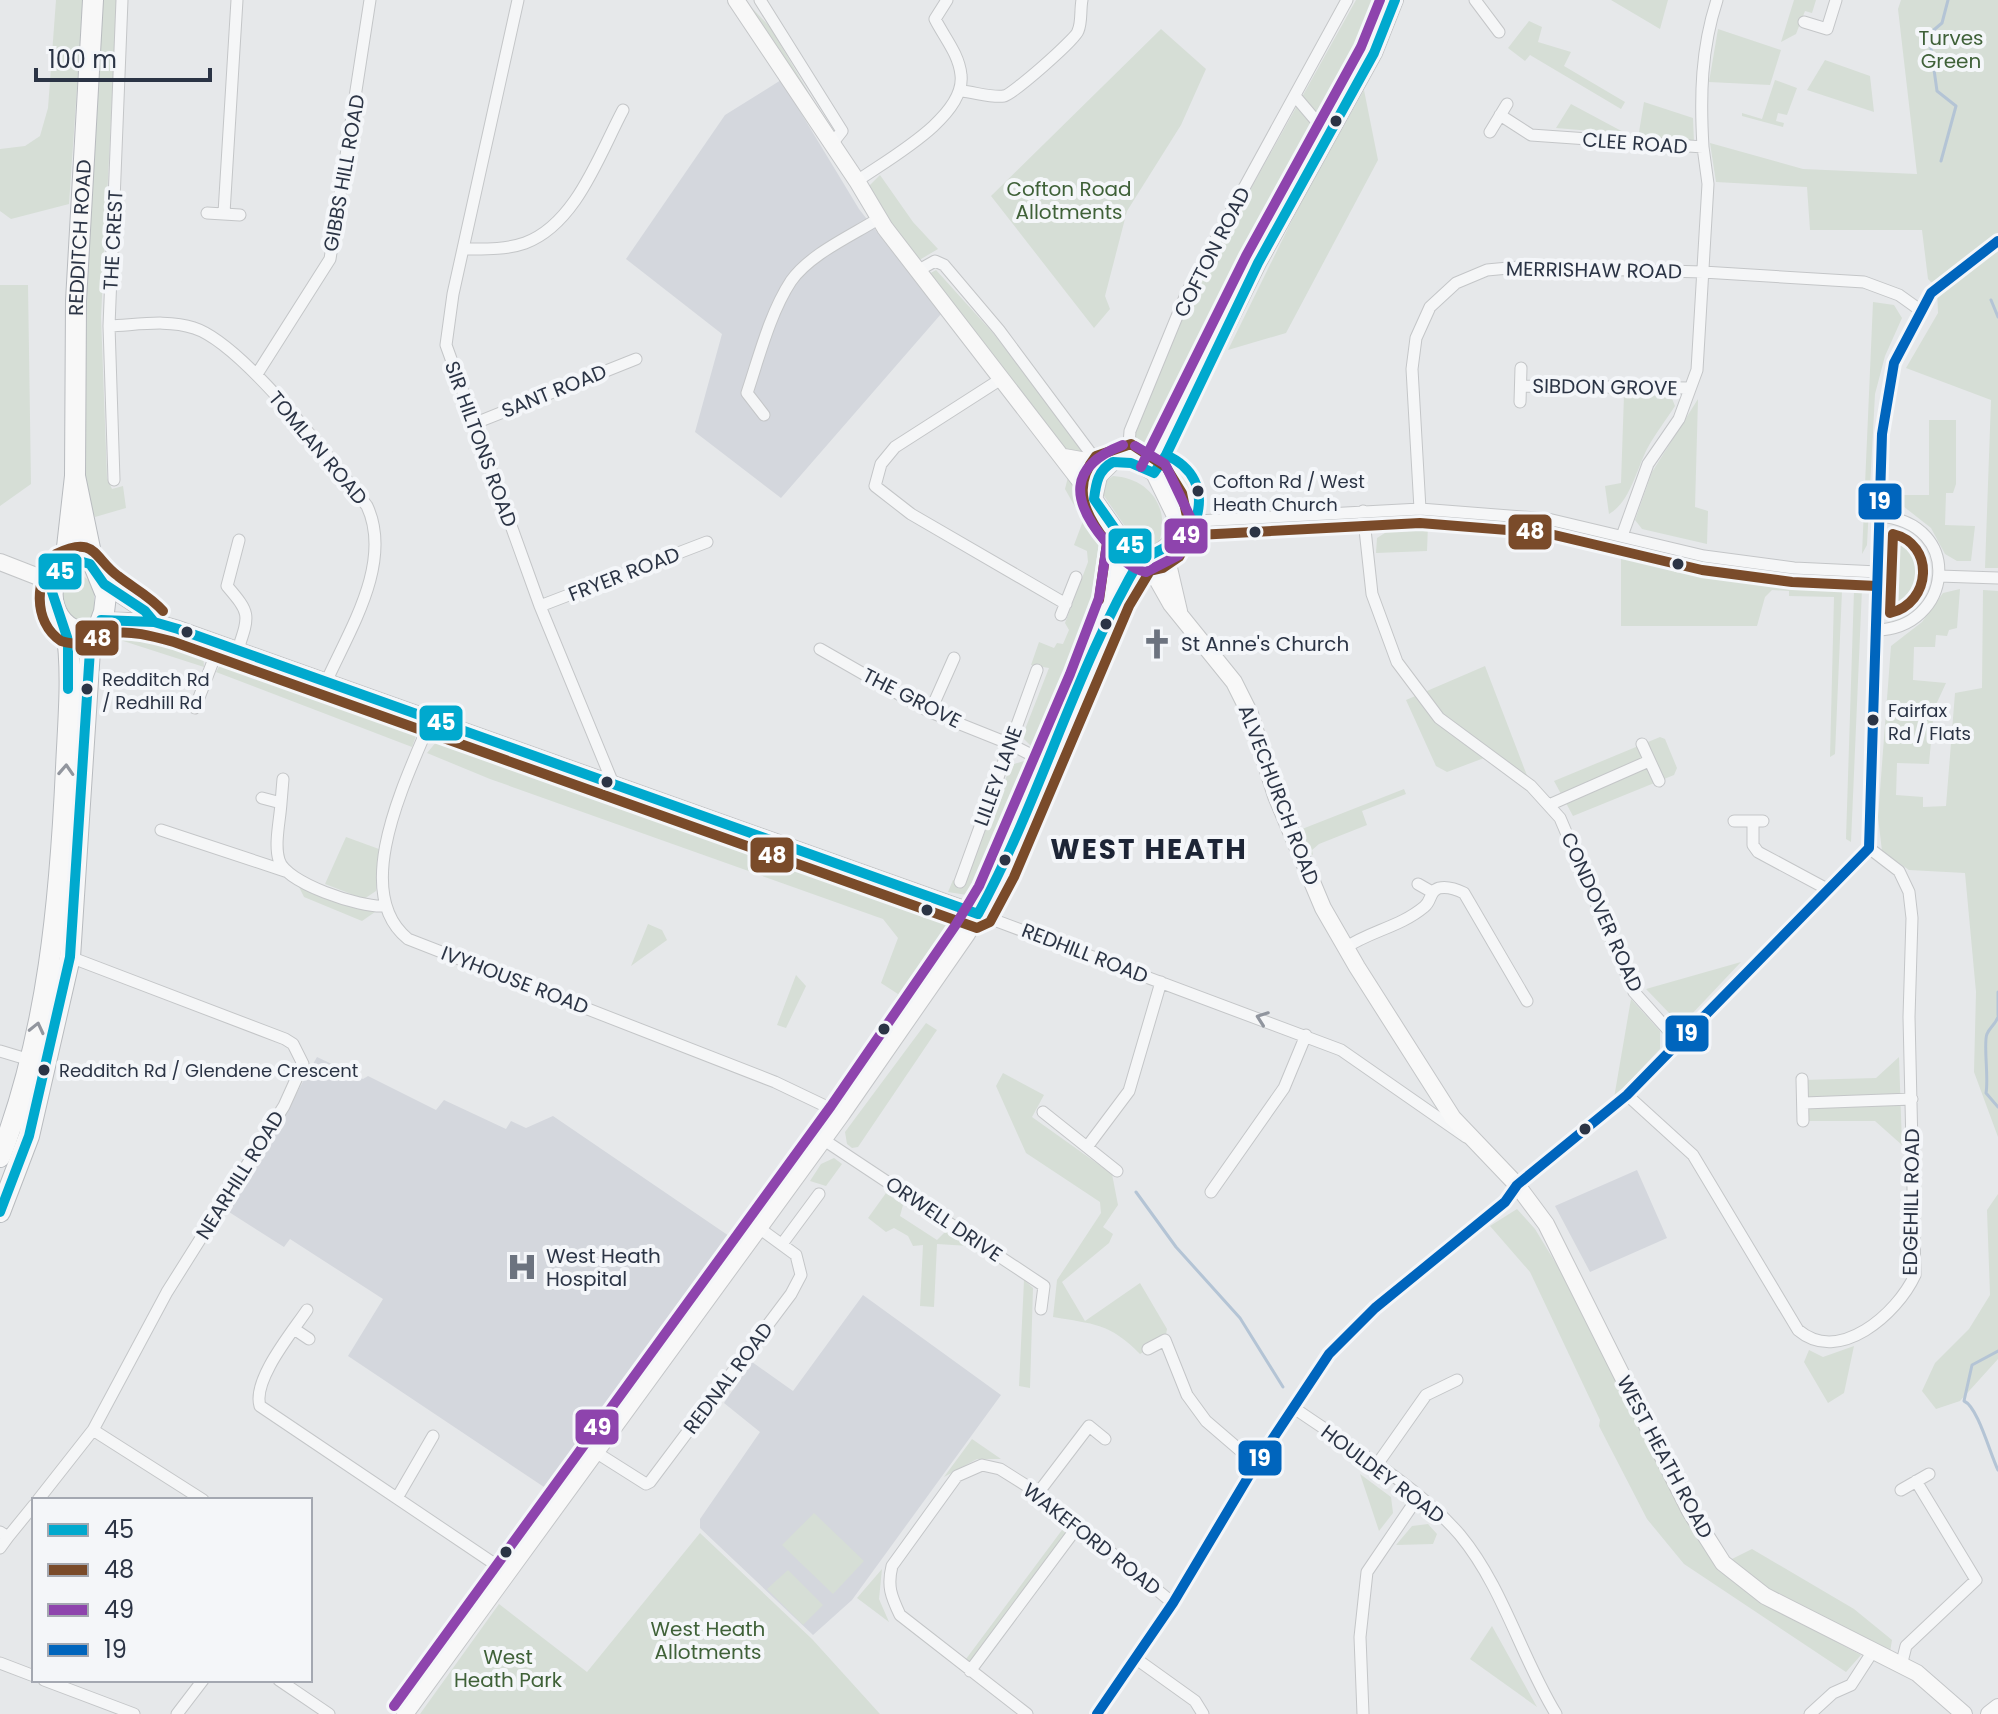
<svg xmlns="http://www.w3.org/2000/svg" width="1998" height="1714" font-family="Poppins,sans-serif">
<style>
.built{fill:#d4d7dd}
.green{fill:#d6ded6}
.lines{fill:none;stroke-linecap:round;stroke-linejoin:round}
.stream{stroke:#b4c4d5;stroke-width:3}
.street-casing{stroke:#c4c6c8;stroke-width:13}
.secondary-casing{stroke:#c4c6c8;stroke-width:18}
.highway-casing{stroke:#b8bbbf;stroke-width:22}
.street{stroke:#f5f6f7;stroke-width:11}
.secondary{stroke:#f8f8f8;stroke-width:16}
.highway{stroke:#f8f8f8;stroke-width:20}
.bus-1-casing{stroke:#f4f6f9;stroke-width:16}
.bus-2-casing{stroke:#f4f6f9;stroke-width:16}
.bus-3-casing{stroke:#f4f6f9;stroke-width:16}
.bus-4-casing{stroke:#f4f6f9;stroke-width:16}
.bus-1{stroke:#00a9ce;stroke-width:10}
.bus-2{stroke:#7a4b2a;stroke-width:10}
.bus-3{stroke:#8e44ad;stroke-width:10}
.bus-4{stroke:#0065bd;stroke-width:10}
.oneway{stroke:#92969e}
.oneway2{stroke:#90959e}
.bus-dot{fill:#2b3445;stroke:#f4f6f9;stroke-width:3}
.labels{text-anchor:middle;stroke-width:8;stroke-linejoin:round;paint-order:stroke}
.bus-label{font-size:18px;fill:#2b3445;stroke:#f4f6f9;text-anchor:start}
.park-label{font-size:20px;fill:#3f6138;stroke:#f4f6f9}
.street-label{font-size:20px;fill:#2b3445;stroke:#f4f6f9}
.poi-label{font-size:20px;fill:#2b3445;stroke:#f4f6f9;text-anchor:start}
.district-label{font-size:28px;font-weight:bold;letter-spacing:2px;fill:#1d2536;stroke:#f4f6f9}
.line-badge{stroke:#f4f6f9;stroke-width:3}
.badge-label{font-size:22px;text-anchor:middle;font-weight:bold;fill:#fff}
</style>
<rect width="100%" height="100%" fill="#e6e8ea"/>
<path class="built" d="M781 80 859 209 941 314 781 498 695 432 722 334 626 259 725 115Z
M317 1057 363 1079 368 1076 436 1110 444 1100 506 1129 511 1121 526 1128 553 1116 732 1238 550 1491 348 1356 383 1299 290 1239 284 1247 229 1212Z
M1637 1170 1667 1238 1590 1272 1555 1206Z
M863 1295 1001 1395 852 1600 813 1635 700 1528V1519L760 1432 724 1403 752 1362 793 1391Z"/>
<path class="green" d="M56 0H83L69 204 11 219 0 211V149L25 146 40 136 48 108Z
M98 0H117L101 317 107 478 112 489 123 486 126 508 95 517 85 494 82 305Z
M1356 0H1386L1372 40 1162 446H1147L1134 437 1191 296Z
M1611 0H1668L1660 29Z
M1794 0H1816L1812 13 1805 11 1796 34 1781 42Z
M1901 0H1998V568H1985L1991 400 1906 368 1938 313 1937 288 1928 279 1922 230H1810L1807 187 1716 182 1710 143 1803 169 1917 174 1898 9Z
M751 7 770 27 832 132 749 10Z
M1529 21 1542 27 1538 42 1571 52 1564 66 1625 102 1621 109 1530 55 1525 61 1508 48Z
M1161 29 1206 69 1181 125 1127 211 1105 296 1110 309 1094 328 991 196Z
M1718 29 1781 50 1770 85 1709 82Z
M1825 60 1870 76 1874 112 1807 90Z
M1775 80 1797 88 1787 115 1778 113 1776 121 1784 123 1783 127 1742 116V113L1762 119Z
M1364 90 1378 160 1286 333 1228 350 1304 196Z
M1644 102 1693 118 1694 142 1638 138Z
M1571 104 1627 134 1556 128Z
M880 175 913 222 938 249 916 262 893 231 869 186Z
M936 270 993 333 1083 451 1080 455 1059 447 927 275Z
M0 285H28L31 484 0 506Z
M1873 302 1894 305 1902 318 1885 356 1875 394 1867 545 1862 554Z
M1624 395 1671 396 1675 406C1666 420 1655 434 1647 449 1636 471 1630 502 1609 514L1605 486 1621 483Z
M1698 399 1695 507 1708 511 1707 544 1642 529 1635 520 1652 472Z
M1929 420H1956V484L1953 493H1946L1945 525 1975 526 1971 561H1957L1945 554 1931 528 1903 506 1896 495H1929Z
M1113 476C1149 478 1171 508 1159 542L1147 548 1131 535 1102 493 1106 481Z
M1068 477 1115 543 1101 607 1050 738 1045 749 1037 752 1022 737 1049 668 1031 665 1039 642 1054 648 1057 643 1063 644 1069 630 1065 623 1088 562 1087 551 1074 545 1083 521 1065 489Z
M1428 525 1427 551 1376 553 1377 538 1396 526Z
M1897 528C1942 546 1936 606 1892 621L1889 619 1893 530Z
M1621 546 1784 580 1839 583 1842 591 1835 754 1830 757 1834 597 1789 596V591L1772 590 1765 597 1757 626H1621Z
M74 574H81L94 585V614L85 624 68 618 61 600V587Z
M1858 583 1862 589 1851 842 1846 839 1854 590Z
M1960 589 1957 628 1949 630 1947 636 1936 635 1935 647H1914L1913 680 1946 683 1934 709 1929 764 1897 763 1896 795 1923 797V807L1946 806 1955 693 1982 688 1983 590 1998 591V1137L1974 1072 1976 992 1965 873 1909 870 1882 851 1878 817 1891 646 1922 622 1943 593Z
M144 628 196 647 203 653 204 667 114 638Z
M240 659 413 726 417 733 412 747 216 672 221 663Z
M1485 666 1531 786 1492 755 1447 772 1436 766 1406 700Z
M456 734 944 911 955 920 959 936 846 1098 837 1095 898 994 881 983 898 938 883 919 490 779 427 753 437 741Z
M1660 737 1665 739 1677 768 1674 775 1573 816 1554 781Z
M1027 760 1034 763 1039 773 985 887 973 896 948 892 953 880 964 885 1011 765Z
M1404 789 1406 794 1362 811 1367 825 1319 844 1312 850 1313 855 1306 850 1297 831Z
M346 837 379 849 376 891 364 899 325 884Z
M299 887 375 912 362 921 304 897Z
M648 924 662 930 667 940 631 966Z
M1741 962 1690 1016 1671 1015 1646 989Z
M796 975 806 986 786 1028 777 1025Z
M1631 999 1660 1031V1049L1614 1098Z
M926 1023 937 1030 858 1147 852 1148 847 1144 845 1132Z
M1899 1057 1902 1145 1875 1121H1803L1802 1080 1876 1078Z
M1003 1073 1044 1095 1032 1117 1112 1174 1118 1205 1103 1227 1113 1234 1109 1243 1062 1282 1085 1321 1140 1283 1167 1329 1165 1340 1140 1354C1110 1323 1093 1324 1053 1317L1057 1280 1101 1213 1100 1202 1026 1153 996 1086Z
M814 1126 821 1134 708 1290 696 1287Z
M834 1158 842 1164 826 1186 810 1181 821 1164Z
M886 1193 903 1205 900 1216 937 1240 946 1231 969 1246 937 1244 934 1307 920 1306 923 1245 913 1246 908 1236 894 1228 886 1232 868 1218Z
M1998 1194V1359L1960 1401 1936 1409 1922 1391 1935 1363 1969 1329 1990 1295 1987 1210Z
M1517 1209 1535 1229 1569 1285 1719 1566 1756 1599 1861 1655 1846 1672 1684 1564 1647 1519 1599 1426 1600 1420 1530 1272 1490 1226Z
M1024 1280 1033 1288 1030 1388 1019 1386Z
M1854 1346 1844 1393 1828 1403 1804 1362 1809 1350 1823 1357Z
M972 1439 1001 1459H977L944 1477Z
M1360 1474 1391 1497 1393 1513 1379 1531Z
M814 1513 864 1561 833 1594 782 1545Z
M1428 1524 1437 1534 1433 1544 1396 1545 1412 1526Z
M1062 1530 1069 1535 973 1664 966 1659Z
M700 1533 812 1639 880 1714H420L499 1604 587 1672Z
M1752 1549 1854 1609 1892 1640 1890 1652 1768 1593 1730 1560Z
M882 1569 879 1599 889 1622 857 1598Z
M788 1570 823 1605 803 1625 767 1589Z
M1492 1626 1537 1707 1470 1659Z"/>
<g class="lines">
<path class="stream" d="M1941 161 1956 106 1937 91 1929 34 1942 23 1948 0
M1991 300 1998 317
M1998 1015V992
M1998 1017C1995 1025 1990 1027 1987 1034 1983 1042 1989 1078 1986 1093L1998 1107
M1136 1192 1176 1247 1240 1318 1283 1387
M1998 1351 1972 1365 1964 1401C1978 1407 1990 1454 1998 1470"/>
<g class="street-casing">
<path id="street" d="M518 0 453 294 446 345 540 606 612 781
M760 0 842 131 831 145
M1475 0 1499 32
M1804 22 1827 29 1836 0
M961 91C974 92 992 98 1004 96 1012 95 1076 39 1078 31 1082 22 1080 10 1082 0
M1295 96 1329 136
M1500 115 1531 135 1703 147 1708 184 1697 370 1679 419 1648 464 1622 536
M1490 132 1507 104
M1703 147C1700 96 1701 49 1717 0
M857 181C888 159 966 117 961 75 959 54 944 37 935 19L947 0
M207 213 240 215
M224 213 237 0
M463 249C483 249 505 250 525 243 576 224 599 155 623 110
M919 270 935 261 944 265 999 330 1098 463
M109 326C136 325 168 319 194 328 242 343 334 463 367 506 393 562 350 629 327 680
M257 374 330 259 370 0
M1001 379 895 447 881 464 875 486 911 514 1066 604
M1521 386 1689 388
M1520 402 1521 368
M764 415 747 393C759 357 770 313 791 281 810 254 851 236 878 219
M473 424 636 359
M1128 458 1130 431 1187 292 1347 0
M114 480 109 326 122 0
M1420 509 1412 369 1416 338 1430 307 1456 283 1487 270 1519 267 1703 272 1864 282 1899 295 1920 310
M1363 511 1372 594 1397 662 1439 718 1531 786 1560 818 1634 992 1678 1041
M1178 522 1420 509 1548 519 1704 556 1794 568 1878 572
M1939 576 1998 578
M540 606 707 542
M1061 615 1076 577
M1876 630C1952 629 1966 523 1879 516
M238 649C250 614 250 613 227 586L239 540
M820 649 930 712 1010 744 1049 764
M195 708 220 643
M930 712 954 658
M432 717C409 774 348 891 408 939L775 1082 842 1114
M1642 744 1659 781
M262 798 281 803 283 779
M281 803C280 820 274 844 279 860 285 883 361 908 384 906
M1549 805 1649 761
M1734 821H1763
M1753 821V845L1758 852 1827 889
M161 830 285 871
M960 882 1037 670
M1418 884 1432 892
M978 914 1341 1050 1466 1137
M1345 948C1370 931 1400 927 1424 907 1432 901 1429 891 1439 888 1448 886 1456 889 1464 893L1527 1001
M70 957 285 1039 293 1044 303 1064 284 1106 167 1292 93 1430
M0 1051 30 1060
M1802 1079 1803 1121
M1627 1095 1693 1155 1798 1330C1839 1365 1897 1314 1915 1275L1909 1017 1912 918 1909 892 1899 871 1869 848
M1804 1103 1912 1099
M1043 1112 1117 1171
M824 1140 1044 1286 1041 1309
M1087 1147 1129 1091 1161 982
M1211 1192 1284 1088 1306 1035
M782 1244 819 1194
M307 1310C293 1331 252 1380 260 1406L508 1573
M294 1329 309 1339
M1148 1349 1165 1340 1187 1395 1206 1421 1256 1464
M1294 1408C1347 1445 1418 1486 1460 1535 1503 1587 1521 1657 1556 1714
M597 1453 646 1484 650 1482 791 1294 801 1275 796 1255 759 1228
M1376 1466 1426 1395 1457 1380
M1901 1490 1929 1474
M1038 1493 1089 1426 1105 1439
M397 1498 433 1436
M38 1500 93 1430 203 1500
M0 1532 8 1537 0 1548
M8 1537 34 1505
M1135 1658 1195 1701 1203 1714
M0 1663 34 1676
M1901 1666 1906 1646 1976 1580 1916 1481
M970 1671 1078 1526
M44 1680 134 1714
M279 1680 329 1714
M177 1714 203 1680
M1027 1714 900 1615C891 1596 887 1586 892 1566L957 1476 982 1465 1000 1469 1038 1493 1173 1603
M1097 1714 1173 1603 1256 1464 1329 1354 1375 1308 1505 1202 1517 1185 1627 1095 1869 848 1882 434 1894 363 1931 293 1998 241
M1363 1714 1360 1637 1367 1572 1418 1497
M1810 1714 1833 1693 1851 1685 1873 1651"/>
</g>
<g class="secondary-casing">
<path id="secondary" d="M736 0 857 181 885 228 1094 499
M1064 457 1098 463 1128 458 1154 473 1178 522C1175 541 1164 552 1145 558L1122 539 1094 499 1099 476 1114 461
M1154 473 1258 263 1374 53 1395 0
M1168 546 1169 568 1179 611
M1145 558 1171 604 1234 682 1250 714 1276 796 1323 908 1357 967 1453 1118 1517 1185 1546 1224 1690 1511 1723 1563 1765 1596 1917 1673 1964 1714
M0 562 54 583
M104 584 145 611 154 622
M1113 597 1122 539
M101 620 154 622 178 629 978 914
M405 1714 842 1114 967 934 992 892 1025 819 1113 602 1141 558
M1989 1714 1998 1707"/>
</g>
<g class="highway-casing">
<g id="highway">
<path id="s1" d="M65 565 75 476 76 301 93 0"/>
<path d="M78 631C46 622 42 567 79 561"/>
<path d="M0 1157C48 1033 60 899 66 768 68 722 73 673 66 628"/>
<path d="M0 1212 29 1136 70 957 90 650 104 612 106 595 93 563 75 476"/>
</g>
</g>
<use href="#street" class="street"/>
<use href="#secondary" class="secondary"/>
<use href="#highway" class="highway"/>
<g class="bus-1-casing">
<path id="bus-1" d="M1166 455C1193 467 1205 490 1196 519L1178 522 1168 546 1145 558 1122 539 1094 499C1096 483 1098 470 1113 462L1131 463 1154 473Z
M1166 455 1258 263 1374 53 1395 0
M68 689V640L52 592 57 575 65 565 79 561 90 564 104 584 145 611 154 622
M0 1212 29 1136 70 957 90 650 101 620 154 622 178 629 978 914C1041 799 1074 671 1141 558"/>
</g>
<g class="bus-2-casing">
<path id="bus-2" d="M1893 534C1935 544 1932 603 1890 613Z
M1179 536 1420 523 1546 533 1702 570 1792 582 1877 586
M163 611C150 596 133 588 118 576 94 559 96 534 56 554 35 578 32 621 61 641 90 649 87 639 110 634 128 629 156 637 174 642L977 928 990 922 1014 877 1129 606 1150 571 1163 568 1179 557 1187 543 1189 526 1182 493 1166 467 1131 444 1096 456C1071 487 1085 515 1107 543L1099 600"/>
</g>
<g class="bus-3-casing">
<path id="bus-3" d="M1123 445C1067 467 1071 501 1106 542 1117 555 1130 569 1146 572L1179 555 1192 521 1165 464 1135 446
M1141 467 1246 256 1361 47 1380 0
M394 1706 831 1106 955 926 979 886 1070 674 1099 598 1108 537"/>
</g>
<g class="bus-4-casing">
<path id="bus-4" d="M1097 1714 1173 1603 1256 1464 1329 1354 1375 1308 1505 1202 1517 1185 1627 1095 1869 848 1882 434 1894 363 1931 293 1998 241"/>
</g>
<use href="#bus-1" class="bus-1"/>
<use href="#bus-2" class="bus-2"/>
<use href="#bus-3" class="bus-3"/>
<use href="#bus-4" class="bus-4"/>
</g>
<defs><path id="oneway-chevron" d="M-2-3.5L2.5 0L-2 3.5" fill="none" stroke-width="1.6" stroke-linecap="round" stroke-linejoin="round" transform="scale(2)"/></defs>
<g class="oneway">
<use href="#oneway-chevron" transform="translate(66 770) rotate(-87)"/>
<use href="#oneway-chevron" transform="translate(37 1028) rotate(-77)"/>
</g>
<use class="oneway2" href="#oneway-chevron" transform="translate(1262 1018) rotate(-160)"/>
<defs>
<g id="church-bare" transform="scale(2.4)"><path d="M-1.2-6h2.4v3.5h3.3v2.4h-3.3V6h-2.4V-.1h-3.3v-2.4h3.3Z" fill="#6c737f" stroke="#f4f6f9" stroke-width="2.5" paint-order="stroke"/></g>
<g id="hospital-bare" transform="scale(2.4)"><path d="M-5-5h3v3.5h4V-5h3V5h-3V1.5h-4V5h-3Z" fill="#6c737f" stroke="#f4f6f9" stroke-width="2.5" paint-order="stroke"/></g>
</defs>
<g fill-rule="evenodd">
<use href="#church-bare" x="1157" y="644"/>
<use href="#hospital-bare" x="522" y="1267"/>
</g>
<g class="bus-dot">
<circle cx="1336" cy="121" r="7"/>
<circle cx="1198" cy="491" r="7"/>
<circle cx="1255" cy="532" r="7"/>
<circle cx="1678" cy="564" r="7"/>
<circle cx="1106" cy="624" r="7"/>
<circle cx="187" cy="632" r="7"/>
<circle cx="87" cy="689" r="7"/>
<circle cx="1873" cy="720" r="7"/>
<circle cx="607" cy="782" r="7"/>
<circle cx="1005" cy="860" r="7"/>
<circle cx="927" cy="910" r="7"/>
<circle cx="884" cy="1029" r="7"/>
<circle cx="44" cy="1070" r="7"/>
<circle cx="1585" cy="1129" r="7"/>
<circle cx="506" cy="1552" r="7"/>
</g>
<g class="labels">
<g class="bus-label">
<text x="1213" y="488">Cofton Rd / West<tspan x="1213" dy="23">Heath Church</tspan></text>
<text x="102" y="686">Redditch Rd<tspan x="102" dy="23">/ Redhill Rd</tspan></text>
<text x="1888" y="717">Fairfax<tspan x="1888" dy="23">Rd / Flats</tspan></text>
<text x="59" y="1077">Redditch Rd / Glendene Crescent</text>
</g>
<g class="park-label">
<text x="1951" y="45">Turves<tspan x="1951" dy="23">Green</tspan></text>
<text x="1069" y="196">Cofton Road<tspan x="1069" dy="23">Allotments</tspan></text>
<text x="708" y="1636">West Heath<tspan x="708" dy="23">Allotments</tspan></text>
<text x="508" y="1664">West<tspan x="508" dy="23">Heath Park</tspan></text>
</g>
<g class="street-label">
<text transform="translate(1635 143) rotate(4)" y="7">CLEE ROAD</text>
<text transform="translate(344 173) rotate(-80)" y="7">GIBBS HILL ROAD</text>
<text dy="7" stroke="none"><textPath href="#s1" startOffset="328">REDDITCH ROAD</textPath></text>
<text transform="translate(113 240) rotate(-87)" y="7">THE CREST</text>
<text transform="translate(1212 252) rotate(-63)" y="7">COFTON ROAD</text>
<text transform="translate(1594 270) rotate(1)" y="7">MERRISHAW ROAD</text>
<text transform="translate(1605 387) rotate(1)" y="7">SIBDON GROVE</text>
<text transform="translate(554 391) rotate(-22)" y="7">SANT ROAD</text>
<text transform="translate(481 444) rotate(70)" y="7">SIR HILTONS ROAD</text>
<text transform="translate(318 448) rotate(50)" y="7">TOMLAN ROAD</text>
<text transform="translate(624 574) rotate(-21)" y="7">FRYER ROAD</text>
<text transform="translate(912 698) rotate(27)" y="7">THE GROVE</text>
<text transform="translate(998 776) rotate(-70)" y="7">LILLEY LANE</text>
<text transform="translate(1279 795) rotate(69)" y="7">ALVECHURCH ROAD</text>
<text transform="translate(1602 912) rotate(66)" y="7">CONDOVER ROAD</text>
<text transform="translate(1085 953) rotate(21)" y="7">REDHILL ROAD</text>
<text transform="translate(515 980) rotate(21)" y="7">IVYHOUSE ROAD</text>
<text transform="translate(240 1175) rotate(-58)" y="7">NEARHILL ROAD</text>
<text transform="translate(1911 1202) rotate(-89)" y="7">EDGEHILL ROAD</text>
<text transform="translate(944 1219) rotate(34)" y="7">ORWELL DRIVE</text>
<text transform="translate(728 1378) rotate(-53)" y="7">REDNAL ROAD</text>
<text transform="translate(1665 1457) rotate(62)" y="7">WEST HEATH ROAD</text>
<text transform="translate(1383 1474) rotate(37)" y="7">HOULDEY ROAD</text>
<text transform="translate(1092 1539) rotate(38)" y="7">WAKEFORD ROAD</text>
</g>
<g class="poi-label">
<text x="1181" y="651">St Anne's Church</text>
<text x="546" y="1263">West Heath<tspan x="546" dy="23">Hospital</tspan></text>
</g>
<g class="district-label">
<text x="1149" y="859">WEST HEATH</text>
</g>
</g>
<g class="line-badge">
<rect x="1857" y="482" width="46" height="39" rx="8" fill="#0065bd"/>
<rect x="1507" y="513" width="46" height="38" rx="8" fill="#7a4b2a"/>
<rect x="1163" y="517" width="46" height="38" rx="8" fill="#8e44ad"/>
<rect x="1107" y="527" width="46" height="38" rx="8" fill="#00a9ce"/>
<rect x="37" y="552" width="46" height="39" rx="8" fill="#00a9ce"/>
<rect x="74" y="619" width="46" height="38" rx="8" fill="#7a4b2a"/>
<rect x="418" y="704" width="46" height="38" rx="8" fill="#00a9ce"/>
<rect x="749" y="836" width="46" height="38" rx="8" fill="#7a4b2a"/>
<rect x="1664" y="1014" width="46" height="39" rx="8" fill="#0065bd"/>
<rect x="574" y="1408" width="46" height="38" rx="8" fill="#8e44ad"/>
<rect x="1237" y="1439" width="46" height="38" rx="8" fill="#0065bd"/>
</g>
<g class="badge-label">
<text x="1880" y="509">19</text>
<text x="1530" y="539">48</text>
<text x="1186" y="543">49</text>
<text x="1130" y="553">45</text>
<text x="60" y="579">45</text>
<text x="97" y="646">48</text>
<text x="441" y="730">45</text>
<text x="772" y="863">48</text>
<text x="1687" y="1041">19</text>
<text x="597" y="1435">49</text>
<text x="1260" y="1466">19</text>
</g>
<rect x="32" y="1498" width="280" height="184" fill="#f4f6f9" stroke="#a4a8b1" stroke-width="2"/>
<rect x="48" y="1524" width="40" height="12" fill="#00a9ce" stroke="#a4a8b1" stroke-width="2"/>
<text x="104" y="1538" font-size="24" fill="#2b3445">45</text>
<rect x="48" y="1564" width="40" height="12" fill="#7a4b2a" stroke="#a4a8b1" stroke-width="2"/>
<text x="104" y="1578" font-size="24" fill="#2b3445">48</text>
<rect x="48" y="1604" width="40" height="12" fill="#8e44ad" stroke="#a4a8b1" stroke-width="2"/>
<text x="104" y="1618" font-size="24" fill="#2b3445">49</text>
<rect x="48" y="1644" width="40" height="12" fill="#0065bd" stroke="#a4a8b1" stroke-width="2"/>
<text x="104" y="1658" font-size="24" fill="#2b3445">19</text>
<path d="M36 68v12h174v-12" fill="none" stroke="#2b3445" stroke-width="4"/>
<text x="48" y="68" font-size="24" fill="#2b3445" stroke="#f4f6f9" stroke-width="6" paint-order="stroke">100 m</text>
</svg>
